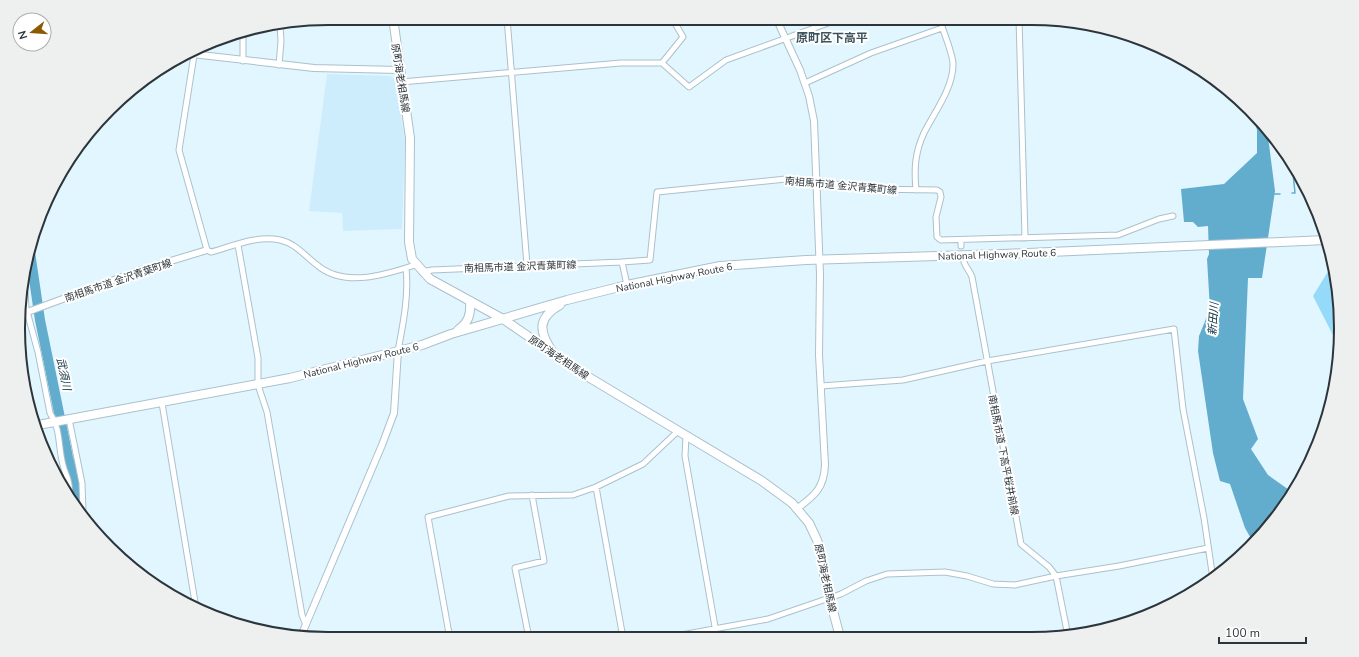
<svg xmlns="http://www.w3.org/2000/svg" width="1359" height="657" font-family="'Nunito Sans','Noto Sans JP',sans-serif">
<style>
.built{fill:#cdedfd}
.green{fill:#95daf9}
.water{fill:#62adce}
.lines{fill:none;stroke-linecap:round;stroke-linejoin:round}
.stream{stroke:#62adce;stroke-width:1.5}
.river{stroke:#62adce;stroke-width:10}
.minor-casing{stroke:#aac1cc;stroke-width:7}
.tertiary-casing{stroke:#aac1cc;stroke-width:8}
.primary-casing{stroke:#aac1cc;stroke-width:10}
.trunk-casing{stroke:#aac1cc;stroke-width:10}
.minor{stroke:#fff;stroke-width:5}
.tertiary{stroke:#fff;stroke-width:6}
.primary{stroke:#fff;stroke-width:8}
.trunk{stroke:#fff;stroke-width:8}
.labels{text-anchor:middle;stroke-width:4;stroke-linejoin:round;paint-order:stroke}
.street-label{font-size:10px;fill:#2c353a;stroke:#fff}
.water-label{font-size:11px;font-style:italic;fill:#103342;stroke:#fff}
.quarter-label{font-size:12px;font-weight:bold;fill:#3e535c;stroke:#fff}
.rim{fill:none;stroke:#2c353a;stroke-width:2}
</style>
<rect width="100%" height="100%" fill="#e2f6ff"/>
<path class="built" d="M327 74 390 76 394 78 405 140 402 229 343 231 342 213 309 211Z"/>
<path class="green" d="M1332 265H1334L1335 268 1341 329 1339 347 1313 296Z"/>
<path class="water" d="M1251 110 1267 129 1275 191 1262 278H1248L1243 399 1258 439 1251 449 1268 475 1292 492 1277 517 1253 542 1245 528 1230 484 1220 481 1213 453 1198 351 1199 336 1210 309 1207 259 1209 254 1208 226 1198 227 1193 222H1184L1181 189 1224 184 1257 153V130Z"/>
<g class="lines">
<path class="stream" d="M1292 163 1295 193H1292
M1274 194H1280"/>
<path class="river" d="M30 252 40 320 68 457 76 485 75 501"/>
<g class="minor-casing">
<path id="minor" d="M507 18 527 265
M1019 18 1025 238
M194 55 179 150 207 250 211 252C233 246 257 235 280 240 295 243 305 256 317 265 344 288 385 275 415 265
M243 61V32
M662 63 683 37 672 18
M279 65 281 41 280 26
M401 82 621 63H662L689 87 726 60 842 18
M805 83 871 53 942 28
M916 190C914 169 915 152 924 133 934 113 953 88 953 65 954 56 942 28 939 18
M961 240V246
M238 245 258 358V385L267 412 302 615 306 625
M622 262 627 285
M964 262C966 268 970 271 972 277L1021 544 1049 567 1056 576 1068 636
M422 272 432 270 622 262 650 260 657 192 786 179 815 181 869 189 937 190 940 192 941 197 936 217 937 237 941 240 1118 235 1159 219 1173 216
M24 277 26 308 38 352 50 413C61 429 58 447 63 465 65 474 71 481 69 492
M398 351C403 324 409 296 406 268
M821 386 903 380 987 361 1174 329 1183 409 1204 518 1213 579
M162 403 196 608
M69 419 82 483 83 511
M686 436 685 456 717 638
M596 487 623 638
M529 638 515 568 544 561 532 495
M665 638 768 619 841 594 866 581 887 574 945 572 967 576 993 584 1015 585 1056 576 1119 566 1208 548
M450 639 428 517 509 496 573 495 596 487 643 464 678 431"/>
</g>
<g class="tertiary-casing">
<path id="tertiary" d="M776 18 800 70 809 96 814 121 820 274 819 355 825 465C824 488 815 495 798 508
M192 54 314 68 399 70
M22 314 141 270 207 250
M301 636 382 445 394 413 398 351"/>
</g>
<g class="primary-casing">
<path id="primary" d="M393 18 410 138 409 242 412 259 430 279 503 319 580 372 762 481 792 503 809 523 817 540 821 552 825 581 840 637"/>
</g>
<g class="trunk-casing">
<path id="trunk" d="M458 330C469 322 471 314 470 301
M554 354C540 334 535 319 560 305
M38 425 290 378 422 345 451 334 567 300 627 285 720 266 806 260 1003 254 1326 240"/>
</g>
<use href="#minor" class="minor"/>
<use href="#tertiary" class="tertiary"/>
<use href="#primary" class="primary"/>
<use href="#trunk" class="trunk"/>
</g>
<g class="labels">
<g class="street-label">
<text transform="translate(401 78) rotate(81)" y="4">原町海老相馬線</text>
<text transform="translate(841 185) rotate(5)" y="4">南相馬市道 金沢青葉町線</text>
<text transform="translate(997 254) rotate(-2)" y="4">National Highway Route 6</text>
<text transform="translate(520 266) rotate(-2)" y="4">南相馬市道 金沢青葉町線</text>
<text transform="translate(674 277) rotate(-11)" y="4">National Highway Route 6</text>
<text transform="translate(118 280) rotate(-19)" y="4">南相馬市道 金沢青葉町線</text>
<text transform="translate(559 357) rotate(34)" y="4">原町海老相馬線</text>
<text transform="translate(361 360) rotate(-14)" y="4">National Highway Route 6</text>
<text transform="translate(1004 455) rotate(79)" y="4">南相馬市道 下高平桜井前線</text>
<text transform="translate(826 578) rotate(78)" y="4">原町海老相馬線</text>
</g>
<g class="water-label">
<text transform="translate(1213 319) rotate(-86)" y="4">新田川</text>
<text transform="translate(64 374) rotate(78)" y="4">武須川</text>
</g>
<g class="quarter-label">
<text x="832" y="42">原町区下高平</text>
</g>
</g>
<path d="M0 0H1359V657H0ZM328 25H1031A303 303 0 0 1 1334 328V329A303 303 0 0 1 1031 632H328A303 303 0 0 1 25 329V328A303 303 0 0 1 328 25Z" fill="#eeefef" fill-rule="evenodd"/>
<path class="rim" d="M328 25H1031A303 303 0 0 1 1334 328V329A303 303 0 0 1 1031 632H328A303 303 0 0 1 25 329V328A303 303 0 0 1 328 25Z"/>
<g transform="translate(32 32) rotate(253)"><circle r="19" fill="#ffffff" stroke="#abaeb0"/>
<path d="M0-3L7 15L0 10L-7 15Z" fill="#8b5a03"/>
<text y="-6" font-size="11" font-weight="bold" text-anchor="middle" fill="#2c353a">N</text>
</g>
<path d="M1219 637v6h87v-6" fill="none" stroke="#2c353a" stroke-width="2"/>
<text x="1225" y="637" font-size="12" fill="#2c353a" stroke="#ffffff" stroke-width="3" paint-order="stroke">100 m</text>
</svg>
